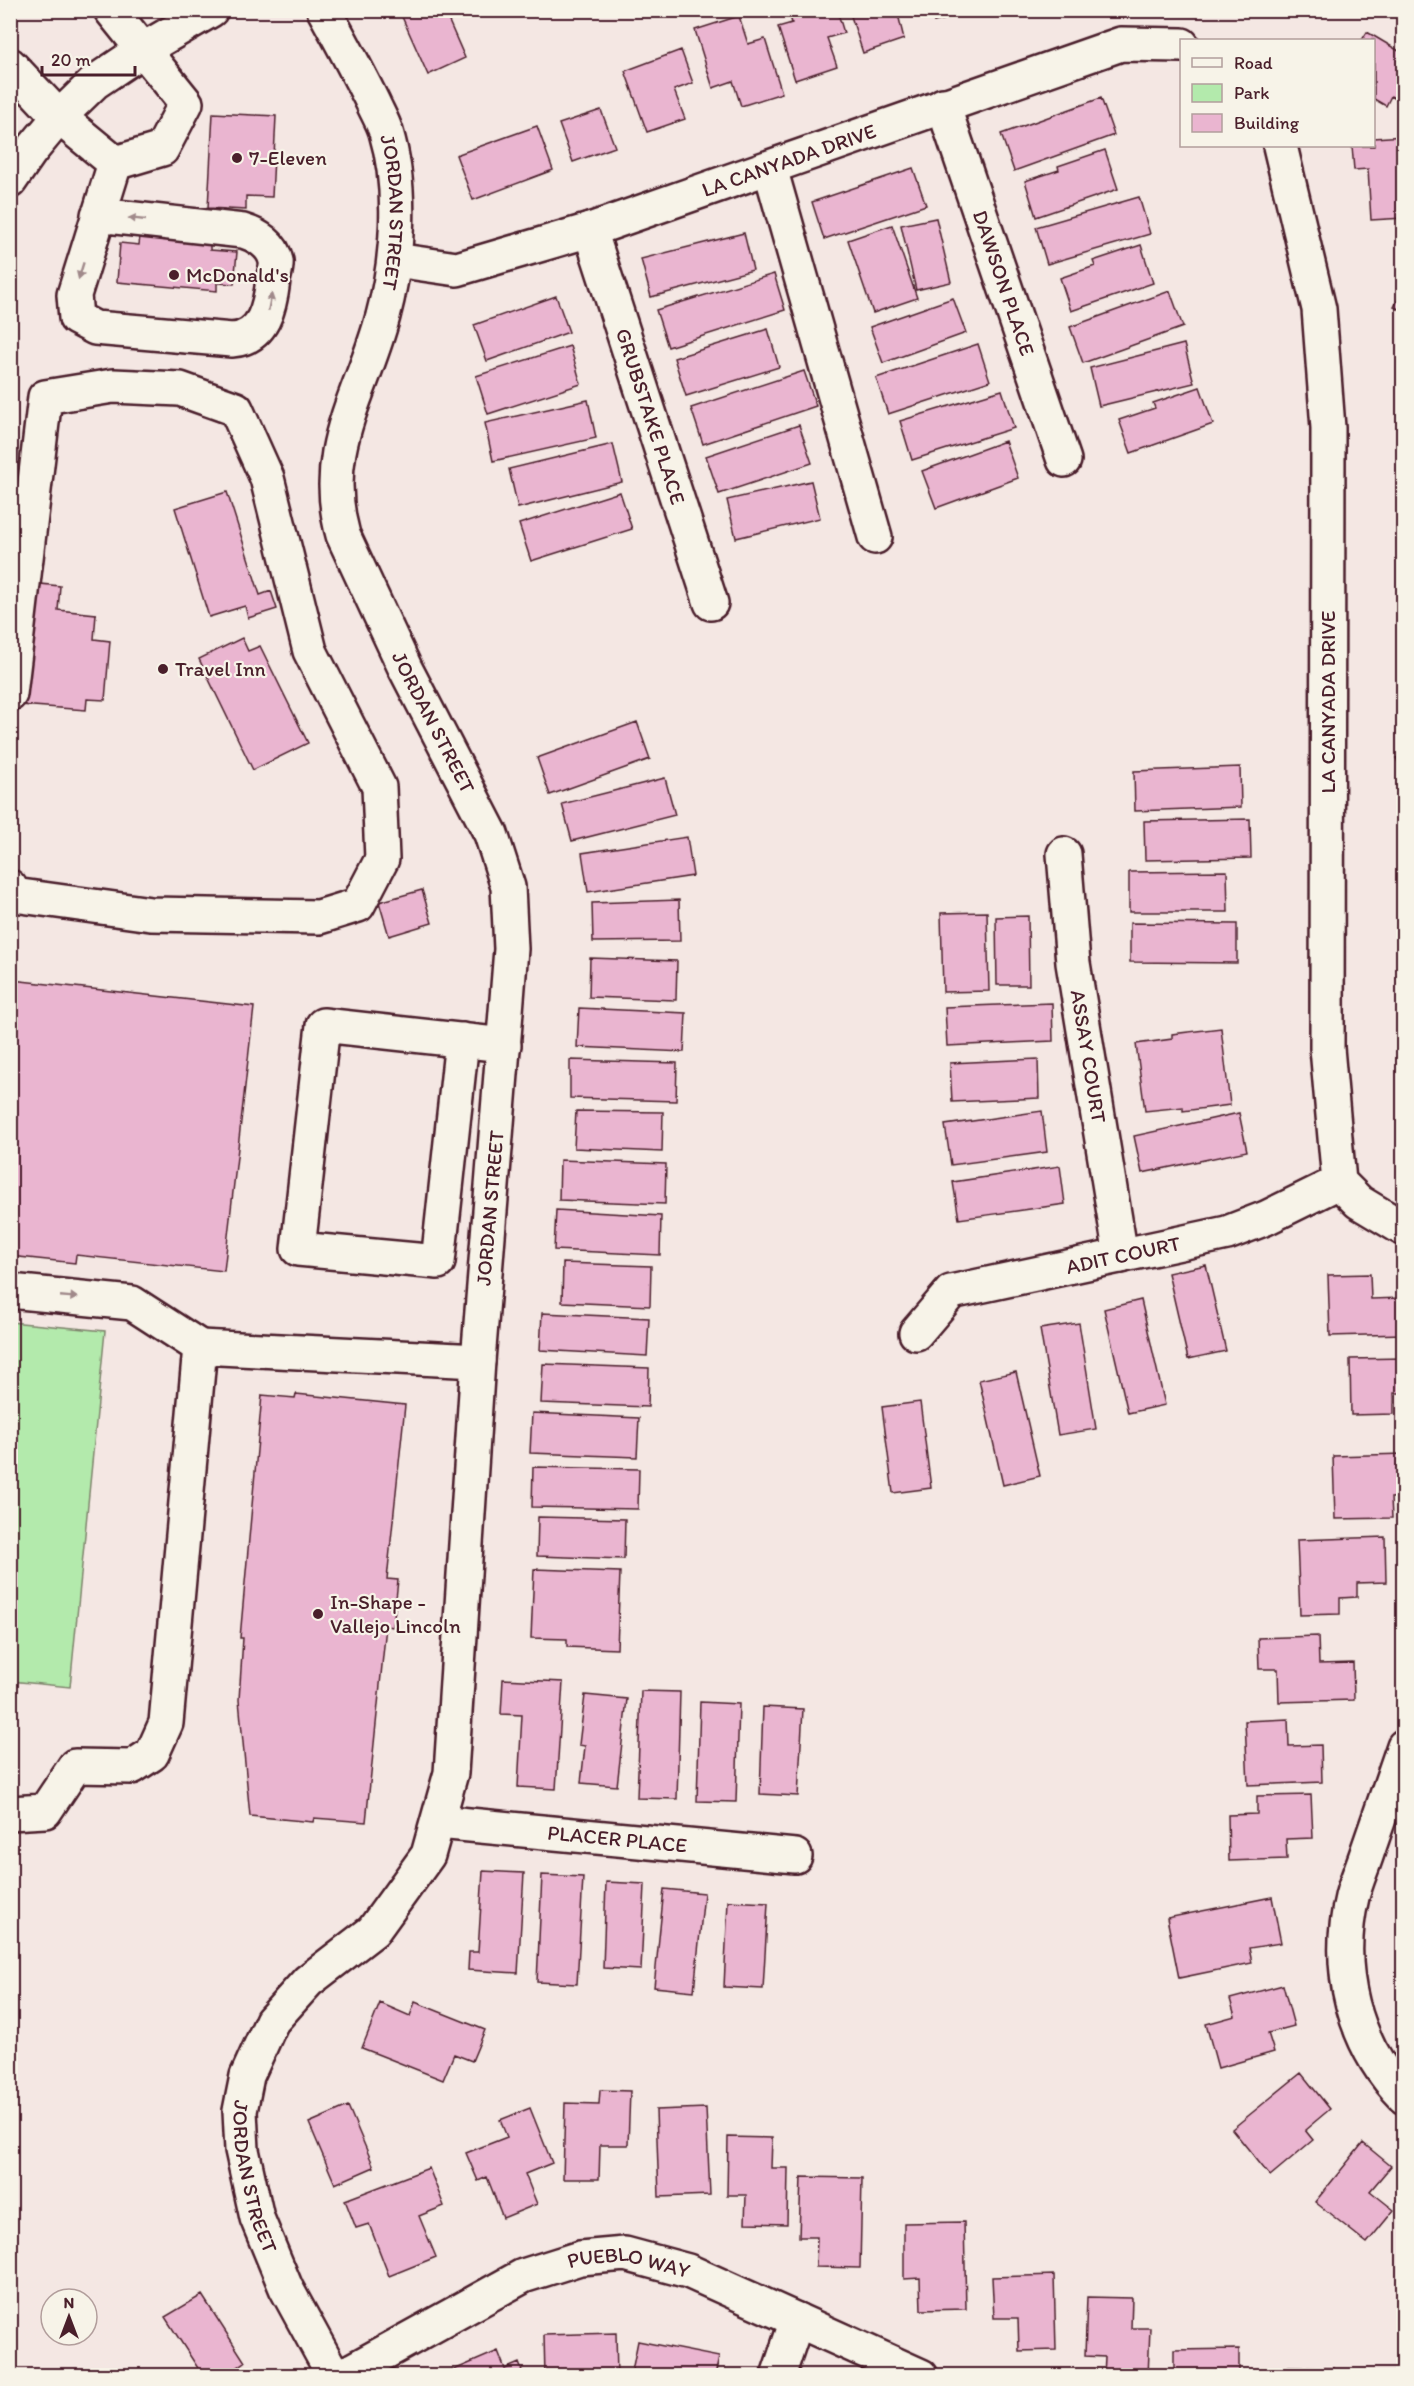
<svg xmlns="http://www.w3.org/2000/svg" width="1414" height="2386" font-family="Itim,sans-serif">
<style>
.green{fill:#b3eaac;stroke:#7e846c;stroke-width:1.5}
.building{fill:#eab5d0;stroke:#4a1f2b;stroke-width:1.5}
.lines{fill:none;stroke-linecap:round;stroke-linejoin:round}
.minor-casing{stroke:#4a1f2b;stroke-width:38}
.minor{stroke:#f7f3e8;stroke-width:33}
.oneway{fill:#a0898a}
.poi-dot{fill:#4a1f2b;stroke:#f7f3e8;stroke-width:2}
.labels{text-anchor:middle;stroke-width:4.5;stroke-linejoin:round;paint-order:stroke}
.poi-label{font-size:21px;fill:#4a1f2b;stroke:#f7f3e8;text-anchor:start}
.street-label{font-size:21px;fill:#4a1f2b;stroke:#f7f3e8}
</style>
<rect width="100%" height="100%" fill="#f4e7e3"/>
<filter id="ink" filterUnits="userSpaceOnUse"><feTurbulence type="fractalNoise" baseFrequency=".0167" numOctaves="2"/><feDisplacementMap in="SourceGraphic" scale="12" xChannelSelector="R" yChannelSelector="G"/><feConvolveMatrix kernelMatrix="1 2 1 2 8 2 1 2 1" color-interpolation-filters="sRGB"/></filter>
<g filter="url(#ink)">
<path class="green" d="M10 1322 105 1331 70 1687 11 1681Z"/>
<path class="building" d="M399 10H444L465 58 428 75Z
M788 10H837L844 33 827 38 837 66 795 80 778 27 792 23Z
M849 10H897L904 39 863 53Z
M931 10H977V11L934 22Z
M739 16 748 44 765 39 782 93 741 106 733 81 713 88 695 30Z
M1367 32 1404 54V104L1391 96 1386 106 1374 99V40H1362Z
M681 50 693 83 674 90 685 119 647 132 625 71Z
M1101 98 1114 135 1014 171 1001 134Z
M601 110 615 147 573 162 559 124Z
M213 113 276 116 272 197 246 196V210L208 208Z
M537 126 553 170 473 200 456 155Z
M1404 136V218L1371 220 1368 169 1354 170 1352 146H1374V138Z
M1105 150 1118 189 1036 217 1025 181 1059 170 1058 166Z
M913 168 926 205 824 239 812 202Z
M1139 197 1150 234 1047 264 1036 227Z
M936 218 951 282 916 290 901 225Z
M892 225 917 298 873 313 848 240Z
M744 233 753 270 651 297 641 259Z
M140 236 210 243V250L237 252 234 284 217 283V291L117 282 120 243 139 245Z
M1141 245 1153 283 1071 311 1060 278 1095 266 1093 261Z
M774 274 785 310 668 347 656 310Z
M1404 289V311L1394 307Z
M1170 291 1183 327 1083 363 1070 327Z
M556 296 569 332 487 361 474 325Z
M953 298 966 333 883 363 870 327Z
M768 329 779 367 686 396 674 358Z
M978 344 990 381 888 414 876 378Z
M1184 344 1194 383 1099 406 1090 368Z
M570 346 581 384 488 414 476 376Z
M804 371 816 406 703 444 691 408Z
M1200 387 1213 424 1131 453 1119 420 1155 408 1153 403Z
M1002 390 1014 428 912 460 900 421Z
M588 400 596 438 493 461 485 423Z
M799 425 812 463 719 494 706 456Z
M1005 441 1018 478 936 508 922 471Z
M613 444 622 482 518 508 509 469Z
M1399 448H1404V539H1401L1402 474H1398Z
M811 481 820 518 736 538 727 500Z
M227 492 260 595 271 591 277 609 248 618 245 606 209 617 175 508Z
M620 492 632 529 531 561 519 524Z
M30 583 60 586 58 610 96 614 94 639 110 641 105 700 87 699 86 710 20 705Z
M242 638 248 651 260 646 308 743 253 770 199 659Z
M637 722 650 759 550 795 537 758Z
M1404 755V775L1396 758Z
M1240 767 1241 807 1135 811 1134 771Z
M665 778 675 815 572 841 562 804Z
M1250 819 1251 858 1145 860 1144 821Z
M687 837 693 876 588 892 582 853Z
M1227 871 1228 912H1129V872Z
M422 890 432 923 389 936 379 902Z
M679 900 680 941 593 942 592 903Z
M987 912 989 991 943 992 941 913Z
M1028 916 1029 985H997L996 917Z
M1130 923 1237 924V963L1130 962Z
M590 958 677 961 676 1000 589 997Z
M12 980 254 1007 224 1271 76 1255 75 1263 10 1256Z
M1052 1003 1053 1041 947 1046 945 1007Z
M579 1008 686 1013 684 1052 577 1047Z
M1221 1028 1230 1105 1183 1111V1107L1145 1111 1136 1044 1172 1039V1034Z
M1038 1059 1039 1098 952 1102 950 1063Z
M570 1060 677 1063 676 1101 570 1098Z
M576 1111 663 1112 662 1152 574 1148Z
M1042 1111 1047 1152 951 1165 945 1125Z
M1239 1113 1247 1151 1142 1173 1134 1136Z
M560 1160 666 1164 665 1204 559 1200Z
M1060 1166 1065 1204 959 1219 953 1182Z
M556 1210 661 1216 660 1255 554 1250Z
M563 1263 651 1266 650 1306 562 1302Z
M1206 1265 1226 1351 1188 1359 1168 1273Z
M1370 1274 1371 1299 1402 1298 1403 1334 1330 1336 1328 1275Z
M1141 1300 1165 1405 1128 1413 1104 1309Z
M542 1313 649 1318 647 1356 540 1350Z
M1079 1323 1096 1429 1058 1435 1040 1329Z
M1404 1358V1393H1394V1414L1351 1415 1350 1359Z
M543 1364 649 1368 648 1407 541 1403Z
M1016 1372 1040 1476 1003 1485 979 1380Z
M296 1394 405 1405 387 1579 398 1580 393 1627 386 1626 366 1822 314 1818 313 1822 250 1816 239 1700 243 1638H240L262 1395 295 1398Z
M920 1402 931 1488 893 1493 882 1407Z
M532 1413 639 1418 637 1457 530 1453Z
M1404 1454V1497L1391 1498 1392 1518 1335 1519 1333 1456Z
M533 1467 639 1469 638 1509 532 1507Z
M538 1517 625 1519 624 1559 537 1556Z
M1385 1537 1386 1582 1357 1583V1597L1340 1598V1614L1300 1615 1297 1540Z
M534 1569 620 1572 617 1649 567 1647V1639L531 1638Z
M1318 1636 1319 1664 1353 1663 1354 1700 1279 1702 1278 1669H1259L1258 1638Z
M503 1679 563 1682 556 1789 518 1787 522 1715 501 1714Z
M641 1691 680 1692 677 1799 637 1798Z
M585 1695 627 1699 617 1786 581 1783 585 1746 579 1745Z
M700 1702 739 1704 736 1802 697 1801Z
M763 1707 803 1709 798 1796 760 1794Z
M1288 1719 1289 1746 1321 1745 1322 1782 1248 1785 1245 1721Z
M1311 1795 1313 1838 1286 1839 1287 1859 1229 1861 1228 1815 1257 1814V1796Z
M483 1871 524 1873 518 1973 468 1970 469 1952H478Z
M542 1875 583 1877 577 1984 537 1982Z
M606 1882 645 1884 641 1970 603 1968Z
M664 1889 704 1893 694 1991 654 1987Z
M1272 1897 1281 1943 1249 1948 1252 1963 1179 1978 1167 1918Z
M728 1901 768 1903 763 1989 724 1987Z
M1283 1985 1294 2026 1268 2033 1274 2052 1218 2068 1206 2024 1235 2016 1230 1999Z
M415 2002 485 2030 472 2061 454 2054 443 2080 362 2048 380 2003 410 2016Z
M1301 2073 1330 2109 1305 2130 1313 2140 1270 2176 1232 2129Z
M600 2090 630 2091 628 2145H600L599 2179H563L565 2103 599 2104Z
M348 2106 374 2167 335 2184 309 2123Z
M530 2108 552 2163 525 2174 537 2204 503 2218 487 2177 478 2181 466 2153 507 2137 500 2120Z
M706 2108 710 2195 659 2197 656 2110Z
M728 2137 772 2138 771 2168H788L787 2224 745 2223 746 2195H727Z
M1363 2143 1391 2166 1370 2191 1394 2210 1367 2243 1315 2202Z
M429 2168 444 2206 419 2216 436 2257 389 2276 369 2224 356 2228 345 2200Z
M801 2177 862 2178 860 2268 816 2267 817 2237H799Z
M964 2222 966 2309 921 2310 920 2278 904 2279V2223Z
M1054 2275 1056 2350 1019 2351 1018 2318H994L992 2277Z
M202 2295 245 2362 225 2376H203L165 2317Z
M1087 2297 1132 2298 1131 2328H1150L1148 2376H1104L1105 2357 1085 2356Z
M616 2333 617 2376H545L544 2335Z
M638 2341 719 2357 715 2376H631Z
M1239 2349V2376H1174V2350Z
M498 2351 505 2369 519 2363 524 2376H440Z
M1268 2367 1333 2368V2376H1267Z"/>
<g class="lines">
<g class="minor-casing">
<g id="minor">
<path d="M111 10 186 103 162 149 115 163"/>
<path id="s1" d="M324 10C341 41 358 72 373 103 377 112 383 122 386 132 403 188 398 260 383 316 362 395 319 449 343 535L405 668 491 834 508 887 511 949 478 1361 451 1773 428 1855 373 1931 308 1981 272 2021 247 2076 240 2111 242 2150 257 2218 286 2288 334 2376"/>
<path d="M10 65 59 117 95 82 144 49 211 10"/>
<path id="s2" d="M943 105 1064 460"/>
<path d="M1280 146 1319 309 1328 428 1327 1048 1339 1182 1359 1202 1404 1229"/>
<path d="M770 168 875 537"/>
<path d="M10 181 30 152 59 117 115 163 74 295 76 318 95 328 232 340C264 338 270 306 273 280 274 275 277 267 276 261 273 245 257 235 243 231L98 215"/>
<path id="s3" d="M590 230 711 603"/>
<path id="s4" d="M395 260 457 269 590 230 1121 44 1182 45"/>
<path d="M10 694 45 397 113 386 180 389 236 409 267 478 310 651 379 787 382 859 358 905 319 917 151 914 14 895 10 887"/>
<path id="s5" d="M1064 854 1073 963 1121 1256"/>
<path d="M462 1040 438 1262 298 1249 323 1025 504 1045"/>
<path d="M10 1291 132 1303 200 1347"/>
<path id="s6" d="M916 1333 951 1292 1227 1233 1266 1218 1339 1182"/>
<path d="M1404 1746C1392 1781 1380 1815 1368 1850 1363 1866 1356 1881 1352 1897 1335 1968 1353 2044 1404 2096"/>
<path d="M10 1813 45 1811 75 1766 132 1767 152 1754 166 1723 200 1347 478 1361"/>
<path id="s7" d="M438 1822 795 1856"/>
<path id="s8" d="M342 2376 523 2276 580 2258 625 2254 688 2271 921 2376"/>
<path d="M778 2376 797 2320"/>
</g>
</g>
<use href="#minor" class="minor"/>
</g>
<defs><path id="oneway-solid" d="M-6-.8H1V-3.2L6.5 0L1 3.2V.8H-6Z" transform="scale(1.5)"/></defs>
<g class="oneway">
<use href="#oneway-solid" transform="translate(137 219) rotate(-174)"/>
<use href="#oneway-solid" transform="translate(81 271) rotate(107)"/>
<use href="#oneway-solid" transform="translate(270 302) rotate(-79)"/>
<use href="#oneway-solid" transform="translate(69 1297) rotate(5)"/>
</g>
</g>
<g class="poi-dot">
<circle cx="237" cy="158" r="6"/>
<circle cx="174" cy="275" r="6"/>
<circle cx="163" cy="669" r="6"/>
<circle cx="318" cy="1614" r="6"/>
</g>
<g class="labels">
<g class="poi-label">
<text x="249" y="165">7-Eleven</text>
<text x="186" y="282">McDonald's</text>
<text x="175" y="676">Travel Inn</text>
<text x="330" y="1609">In-Shape -<tspan x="330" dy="24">Vallejo Lincoln</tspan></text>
</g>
<g class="street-label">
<text dy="7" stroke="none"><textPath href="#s4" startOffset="412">LA CANYADA DRIVE</textPath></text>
<text dy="7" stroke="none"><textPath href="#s1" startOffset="218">JORDAN STREET</textPath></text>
<text dy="7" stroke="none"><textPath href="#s2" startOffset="188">DAWSON PLACE</textPath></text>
<text dy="7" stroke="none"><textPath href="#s3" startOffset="196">GRUBSTAKE PLACE</textPath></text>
<text transform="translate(1328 702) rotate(-90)" y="7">LA CANYADA DRIVE</text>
<text dy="7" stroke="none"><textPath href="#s1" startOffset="758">JORDAN STREET</textPath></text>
<text dy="7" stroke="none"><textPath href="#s5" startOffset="204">ASSAY COURT</textPath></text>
<text transform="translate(490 1208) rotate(-85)" y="7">JORDAN STREET</text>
<text dy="7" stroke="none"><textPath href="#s6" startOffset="230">ADIT COURT</textPath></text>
<text dy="7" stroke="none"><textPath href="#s7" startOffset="180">PLACER PLACE</textPath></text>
<text dy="7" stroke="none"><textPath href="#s1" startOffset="2306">JORDAN STREET</textPath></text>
<text dy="7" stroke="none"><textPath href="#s8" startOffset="316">PUEBLO WAY</textPath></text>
</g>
</g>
<rect width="1414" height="2386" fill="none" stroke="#f7f3e8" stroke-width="36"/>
<rect x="18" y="18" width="1378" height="2350" fill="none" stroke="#4a1f2b" stroke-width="2" filter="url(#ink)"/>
<rect x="1180" y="39" width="195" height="108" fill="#f7f3e8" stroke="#b29e9c" stroke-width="1.5"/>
<rect x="1192" y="58" width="30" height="9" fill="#f7f3e8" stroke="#b29e9c" stroke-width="1.5"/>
<text x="1234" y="69" font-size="18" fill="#4a1f2b">Road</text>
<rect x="1192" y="84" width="30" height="18" fill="#b3eaac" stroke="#b29e9c" stroke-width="1.5"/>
<text x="1234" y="99" font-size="18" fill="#4a1f2b">Park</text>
<rect x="1192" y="114" width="30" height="18" fill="#eab5d0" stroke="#b29e9c" stroke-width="1.5"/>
<text x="1234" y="129" font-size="18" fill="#4a1f2b">Building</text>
<g transform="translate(69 2317)"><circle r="28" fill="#f7f3e8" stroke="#b29e9c" stroke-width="1.5"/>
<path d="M0-4.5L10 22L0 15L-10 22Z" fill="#4a1f2b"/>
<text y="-9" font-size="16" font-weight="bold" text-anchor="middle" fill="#4a1f2b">N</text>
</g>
<path d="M42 66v9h93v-9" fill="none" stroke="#4a1f2b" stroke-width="3"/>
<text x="51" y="66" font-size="18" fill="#4a1f2b" stroke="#f7f3e8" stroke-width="4.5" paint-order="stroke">20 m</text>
</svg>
